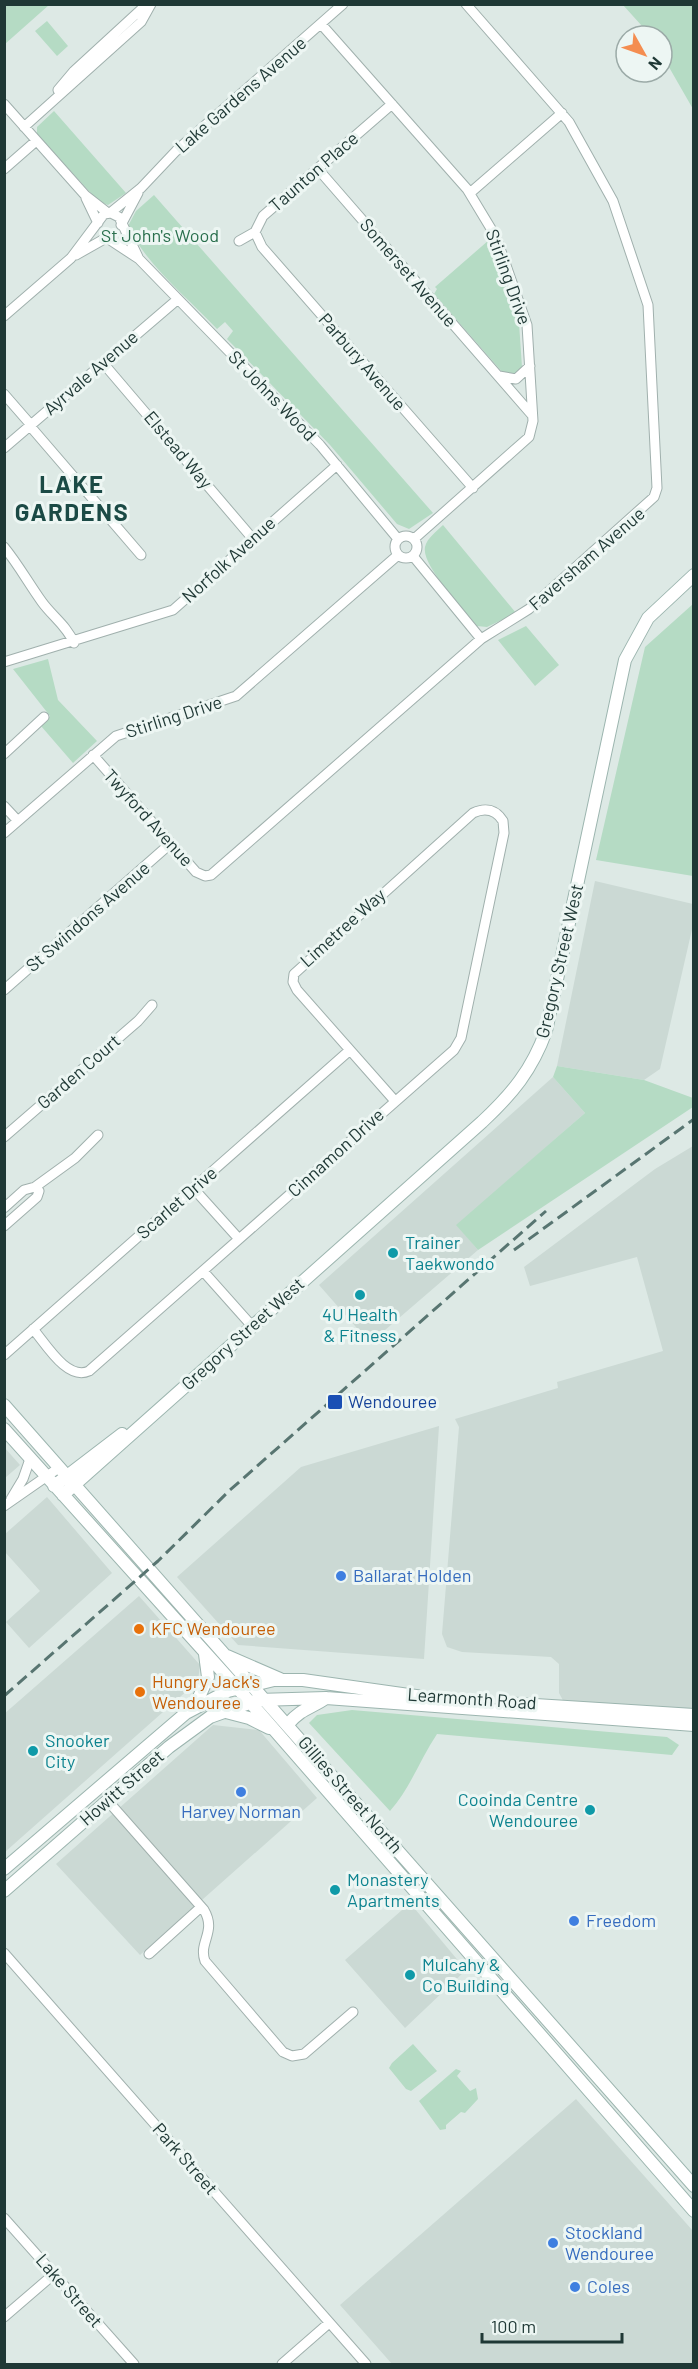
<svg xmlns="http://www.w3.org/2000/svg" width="698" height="2369" font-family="Barlow,sans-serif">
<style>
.built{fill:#cbd9d4}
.green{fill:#b5dbc4}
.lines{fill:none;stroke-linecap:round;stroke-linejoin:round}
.street-casing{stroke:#a0b0ad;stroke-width:11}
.secondary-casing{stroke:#9cb5af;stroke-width:14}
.street{stroke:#fff;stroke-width:9}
.secondary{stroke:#fff;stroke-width:12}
.rail{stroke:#587571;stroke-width:3;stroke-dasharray:12 6;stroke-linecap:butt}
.culture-dot{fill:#0f9aa8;stroke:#edf6f3;stroke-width:2}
.transit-dot{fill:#1a4fb4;stroke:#edf6f3;stroke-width:2}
.shop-dot{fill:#3f7fe0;stroke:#edf6f3;stroke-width:2}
.food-dot{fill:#e8710a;stroke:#edf6f3;stroke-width:2}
.labels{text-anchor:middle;stroke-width:6;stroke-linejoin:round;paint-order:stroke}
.street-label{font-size:18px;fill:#1f3835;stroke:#edf6f3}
.park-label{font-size:18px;fill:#296f4d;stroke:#edf6f3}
.culture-label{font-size:18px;fill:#0d838f;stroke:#edf6f3;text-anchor:start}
.transit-label{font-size:18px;fill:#164399;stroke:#edf6f3;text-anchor:start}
.shop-label{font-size:18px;fill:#366cbe;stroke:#edf6f3;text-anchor:start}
.food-label{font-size:18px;fill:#c56008;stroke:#edf6f3;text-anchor:start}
.district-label{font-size:24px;font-weight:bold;letter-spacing:1.5px;fill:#1b4a45;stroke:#edf6f3}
</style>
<rect width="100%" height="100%" fill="#dde9e5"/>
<path class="built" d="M595 881 693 904V925L660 1069 644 1080 557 1066Z
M553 1077 585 1113 457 1225 478 1250 370 1343 319 1285Z
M693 1146V1715L566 1706 559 1693V1664L551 1657 462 1652 447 1647 442 1634 459 1427 455 1419 558 1388 557 1382 663 1351 637 1257 530 1286 524 1267 655 1169Z
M439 1426 424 1659 238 1645 177 1577 301 1467Z
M4 1447 20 1465 5 1478H4Z
M47 1497 112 1573 29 1648 6 1622 40 1591 5 1552V1534Z
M139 1596 200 1665 198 1681 5 1852 4 1714Z
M213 1725 259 1730 317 1798 140 1955 56 1864Z
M410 1903 466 1970 405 2028 345 1960Z
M576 2099 693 2231V2364H392L340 2305Z"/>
<path class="green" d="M5 4H49V5L5 44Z
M623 5H693V109L662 55V36H651Z
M47 21 68 46 57 56 35 31Z
M54 111 126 193 108 205 98 201 37 134V127Z
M154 195 433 513 409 529 397 524 330 445 227 339 233 331 225 322 217 329C187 297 147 266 128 226L136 211Z
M489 240 519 323 522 367 515 375 503 373 434 294 437 289 435 287Z
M443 525 516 613 487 627 477 626C465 610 421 566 425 547 427 538 437 531 443 525Z
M693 604V876L596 860 645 647Z
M526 626 559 665 535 686 498 640Z
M48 659 58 700 97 741 73 763 41 726 50 716 13 669Z
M557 1066 644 1080 693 1098V1107L478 1250 456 1225 585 1113 553 1077Z
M352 1710 667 1737 679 1745 672 1755 437 1734C420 1759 410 1789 390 1811L309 1723 317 1715Z
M413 2044 437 2071 411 2091 406 2089 389 2068 392 2063Z
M456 2069 461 2071 457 2076 470 2091 476 2088 478 2099 465 2113 461 2112 446 2125V2129L440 2130 419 2101Z"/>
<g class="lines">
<g class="street-casing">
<path id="street" d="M321 24 467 189 496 237 527 325 533 421 529 437 414 539
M58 90 74 71 147 4
M4 104 85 195 108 213
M24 127 141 22 151 4
M4 169 36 141
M318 169 532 415
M470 193 562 113
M86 198 98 223
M110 213 141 188 176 151 343 4
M121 225 138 193
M255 232 262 247 473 488
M107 238 139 259 320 445 398 539
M239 241 255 232 263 216 392 104
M76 255 106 238
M4 316 71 258 104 214 111 213 119 217 138 257
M103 363 253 539
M499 376 516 379 530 366
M4 394 31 425
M30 426 141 555
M4 448 178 299
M395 547a11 11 0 1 1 22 0a11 11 0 1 1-22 0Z
M4 547C18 564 29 584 42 602 52 616 67 626 74 643
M413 556 481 639
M4 662 173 610 337 465
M4 754 44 717
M93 755 196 872 205 876 211 875 481 639 529 609 654 497 657 488 648 305 613 201 569 122 466 4
M4 806 18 821
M4 833 116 736 236 696 398 555
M4 990 171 843
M4 1137 138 1021 152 1005
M194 1189 239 1239
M4 1208 24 1190 35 1187 75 1158 98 1135
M4 1226 37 1197 39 1191 35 1187
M203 1271 252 1326
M33 1329C46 1344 67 1381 89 1371L454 1050 461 1038 504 833 503 821C496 810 486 807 473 813L294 974 293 982 297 990 395 1101
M4 1355 350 1050
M11 1499 23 1479 30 1459
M4 1506 60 1467
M107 1800 204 1910C217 1932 198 1942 205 1961L283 2052 292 2056 304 2054 353 2012
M4 1953 366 2364
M149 1954 201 1907
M4 2218 134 2364
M4 2317 54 2274
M282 2364 329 2323"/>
</g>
<g class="secondary-casing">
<path id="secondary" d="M4 1405 694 2186
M4 1429 257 1710 694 2211
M54 1486 122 1434
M63 1495 482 1122C512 1094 532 1070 546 1031L625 660 648 618 694 575
M227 1656 280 1679
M503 1703 694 1715
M195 1706 208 1677 205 1654
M222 1711 249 1718 269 1728
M288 1724C302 1708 310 1709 326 1698
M4 1869 186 1713 228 1691 274 1680H303L423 1697
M4 1891 169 1747 210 1717 258 1700 326 1698 694 1725"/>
</g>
<use href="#street" class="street"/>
<use href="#secondary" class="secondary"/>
<path class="rail" d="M514 1250 694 1119
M4 1696 158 1561 230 1490 546 1211"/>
</g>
<g class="culture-dot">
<circle cx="393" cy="1253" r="6"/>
<circle cx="360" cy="1295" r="6"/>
<circle cx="33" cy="1751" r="6"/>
<circle cx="590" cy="1810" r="6"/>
<circle cx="335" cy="1890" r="6"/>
<circle cx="410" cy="1975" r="6"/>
</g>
<rect class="transit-dot" x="327" y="1394" width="16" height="16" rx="3"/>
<g class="shop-dot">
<circle cx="341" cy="1576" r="6"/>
<circle cx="241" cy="1792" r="6"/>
<circle cx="574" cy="1921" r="6"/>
<circle cx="553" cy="2243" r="6"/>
<circle cx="575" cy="2287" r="6"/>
</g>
<g class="food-dot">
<circle cx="139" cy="1629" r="6"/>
<circle cx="140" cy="1692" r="6"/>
</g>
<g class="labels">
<g class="street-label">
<text transform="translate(241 95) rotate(-41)" y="6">Lake Gardens Avenue</text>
<text transform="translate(314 172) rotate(-41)" y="6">Taunton Place</text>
<text transform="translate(408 273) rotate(49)" y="6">Somerset Avenue</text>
<text transform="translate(508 277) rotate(70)" y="6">Stirling Drive</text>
<text transform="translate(362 362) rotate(49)" y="6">Parbury Avenue</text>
<text transform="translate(91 373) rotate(-41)" y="6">Ayrvale Avenue</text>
<text transform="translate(272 396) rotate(46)" y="6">St Johns Wood</text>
<text transform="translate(178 450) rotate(50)" y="6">Elstead Way</text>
<text transform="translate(587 559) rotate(-41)" y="6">Faversham Avenue</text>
<text transform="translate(229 560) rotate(-42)" y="6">Norfolk Avenue</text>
<text transform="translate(174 717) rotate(-18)" y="6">Stirling Drive</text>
<text transform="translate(148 818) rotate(48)" y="6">Twyford Avenue</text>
<text transform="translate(88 917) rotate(-41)" y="6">St Swindons Avenue</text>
<text transform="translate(343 928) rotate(-42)" y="6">Limetree Way</text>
<text transform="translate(560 961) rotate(-77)" y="6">Gregory Street West</text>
<text transform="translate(79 1072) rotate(-41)" y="6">Garden Court</text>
<text transform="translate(336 1153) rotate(-42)" y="6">Cinnamon Drive</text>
<text transform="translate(177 1203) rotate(-41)" y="6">Scarlet Drive</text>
<text transform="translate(243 1334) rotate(-42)" y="6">Gregory Street West</text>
<text transform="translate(472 1699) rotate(4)" y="6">Learmonth Road</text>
<text transform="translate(122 1788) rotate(-41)" y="6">Howitt Street</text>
<text transform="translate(350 1795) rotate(49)" y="6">Gillies Street North</text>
<text transform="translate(185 2159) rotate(49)" y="6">Park Street</text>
<text transform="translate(69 2291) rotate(49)" y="6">Lake Street</text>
</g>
<g class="park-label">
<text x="160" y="242">St John's Wood</text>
</g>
<g class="culture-label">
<text x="405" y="1249">Trainer<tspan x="405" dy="21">Taekwondo</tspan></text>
<text x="360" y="1321" text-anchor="middle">4U Health<tspan x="360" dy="21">&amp; Fitness</tspan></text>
<text x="45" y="1747">Snooker<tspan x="45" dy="21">City</tspan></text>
<text x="578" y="1806" text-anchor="end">Cooinda Centre<tspan x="578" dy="21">Wendouree</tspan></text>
<text x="347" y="1886">Monastery<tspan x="347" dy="21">Apartments</tspan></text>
<text x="422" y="1971">Mulcahy &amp;<tspan x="422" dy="21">Co Building</tspan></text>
</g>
<g class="transit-label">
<text x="348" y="1408">Wendouree</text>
</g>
<g class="shop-label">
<text x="353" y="1582">Ballarat Holden</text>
<text x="241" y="1818" text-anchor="middle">Harvey Norman</text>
<text x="586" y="1927">Freedom</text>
<text x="565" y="2239">Stockland<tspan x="565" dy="21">Wendouree</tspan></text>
<text x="587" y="2293">Coles</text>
</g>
<g class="food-label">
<text x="151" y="1635">KFC Wendouree</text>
<text x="152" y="1688">Hungry Jack's<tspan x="152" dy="21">Wendouree</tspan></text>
</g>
<g class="district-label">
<text x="72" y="493">LAKE<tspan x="72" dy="28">GARDENS</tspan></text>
</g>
</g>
<rect width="698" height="2369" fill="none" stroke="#1f3835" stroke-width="12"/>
<g transform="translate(644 54) rotate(130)"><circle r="28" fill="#edf6f3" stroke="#9baaa7" stroke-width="1.5"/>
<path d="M0-4.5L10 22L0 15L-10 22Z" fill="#f48d50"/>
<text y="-9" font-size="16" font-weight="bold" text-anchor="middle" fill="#1f3835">N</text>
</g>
<path d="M482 2333v9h140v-9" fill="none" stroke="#1f3835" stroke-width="3"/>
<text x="491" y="2333" font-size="18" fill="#1f3835" stroke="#edf6f3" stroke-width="4.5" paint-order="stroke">100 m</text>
</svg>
